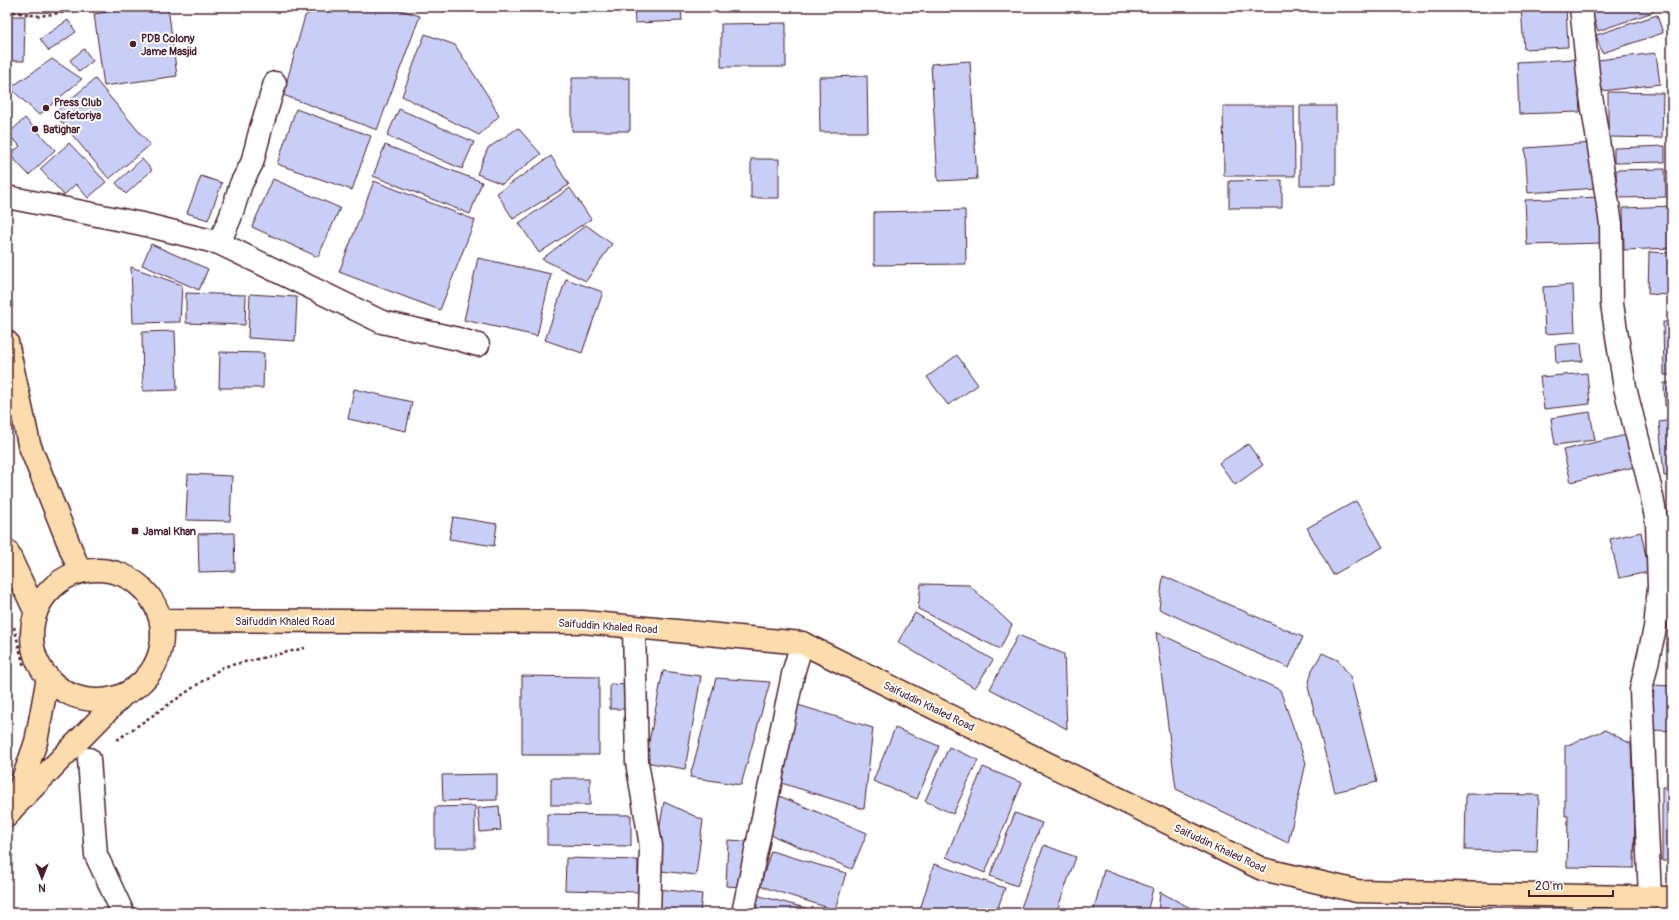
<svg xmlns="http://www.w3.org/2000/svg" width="1679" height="920" font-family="Pangolin,sans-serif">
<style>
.building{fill:#c9cef7;stroke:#4a1f2b}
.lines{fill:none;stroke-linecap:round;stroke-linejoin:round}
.minor-casing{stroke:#4a1f2b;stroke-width:25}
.major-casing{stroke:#4a1f2b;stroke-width:25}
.path{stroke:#4a1f2b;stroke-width:2.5;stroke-dasharray:3 3;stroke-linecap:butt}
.minor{stroke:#fff;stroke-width:22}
.major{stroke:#fcdcac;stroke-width:22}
.poi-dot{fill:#4a1f2b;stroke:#fff;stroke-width:1.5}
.labels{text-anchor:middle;stroke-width:4;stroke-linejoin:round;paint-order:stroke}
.poi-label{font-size:11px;font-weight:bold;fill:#4a1f2b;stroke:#fff;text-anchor:start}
.street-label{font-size:11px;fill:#4a1f2b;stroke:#fff}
</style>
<rect width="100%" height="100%" fill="#fff"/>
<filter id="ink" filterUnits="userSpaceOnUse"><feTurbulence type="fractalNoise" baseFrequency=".025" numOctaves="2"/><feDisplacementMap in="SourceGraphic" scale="8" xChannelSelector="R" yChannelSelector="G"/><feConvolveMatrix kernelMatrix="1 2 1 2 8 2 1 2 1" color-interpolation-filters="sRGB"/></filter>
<g filter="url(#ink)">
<path class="building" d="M143 7H168L177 76 104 86 94 14Z
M319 7H391L420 16 377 130 283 95 305 16Z
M634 7H681L682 21 635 23Z
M1521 7H1566L1568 47 1524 49Z
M1609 7H1652L1653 12 1598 31 1592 13Z
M1657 15 1663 33 1602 53 1596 35Z
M7 16H25L24 61H7Z
M68 20 76 32 49 51 40 39Z
M786 23V67H721V24Z
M425 34 455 45 488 96 499 116 479 135 402 96Z
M84 49 93 61 79 72 70 60Z
M1656 53 1660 84 1602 91 1598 60Z
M52 59 82 79 39 115 10 88Z
M1577 59 1580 112 1519 114 1517 62Z
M970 61 977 179 938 181 931 64Z
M867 76 868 132H820L819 77Z
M572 78H630V131H572Z
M95 79 150 145 109 179 54 113Z
M1608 92 1663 93 1662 138 1608 137Z
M1223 106H1294L1295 176H1224Z
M1300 106H1336V185H1300Z
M296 109 371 136 352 190 277 164Z
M399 109 474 142 462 169 387 136Z
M25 118 55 150 29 175 10 155 20 146 8 134Z
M518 128 541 154 502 184 477 174 488 148Z
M69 143 106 182 88 198 76 184 64 195 40 169Z
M1593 143 1596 188 1528 193 1525 148Z
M385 145 482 182 470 214 373 176Z
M1665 146V162L1614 163V148Z
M551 156 569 185 513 219 497 193Z
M142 159 152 170 126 194 116 183Z
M751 159H779V198H751Z
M1665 169 1666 197 1617 198 1616 170Z
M201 176 222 183 208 220 187 213Z
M273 179 340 208 318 257 252 227Z
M1282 180V208H1229V181Z
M374 181 475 220 440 310 339 272Z
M570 188 591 219 539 253 519 223Z
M1601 197 1602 243 1527 245 1525 200Z
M1672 206V248L1624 250 1623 208Z
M965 210 966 264 874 265V212Z
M586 225 612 244 586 281 542 259Z
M151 244 208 269 199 290 142 265Z
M1649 252 1672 253V295L1648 294Z
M478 258 551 274 537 336 464 320Z
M131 267 182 285 180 322 133 323Z
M566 279 603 292 582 353 545 340Z
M1573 285 1575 332 1545 334 1543 287Z
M186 293 246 295 245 325 186 323Z
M250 294 297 297 295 341 248 338Z
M1663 322H1672V375H1664Z
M175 331 177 390 143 391 142 332Z
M1581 343 1583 361 1556 363 1555 345Z
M220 352 264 353 263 388H219Z
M957 355 978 385 948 405 927 377Z
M1587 373 1590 404 1544 409 1540 377Z
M1664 383H1672V406H1665Z
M354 389 412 402 406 431 348 419Z
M1590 412 1595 440 1555 445 1551 418Z
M1672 420V476H1664L1659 422Z
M1626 435 1634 467 1571 482 1563 450Z
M1248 444 1263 465 1235 485 1219 463Z
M188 474 232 476 230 521 186 520Z
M1356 501 1383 547 1333 575 1307 528Z
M1669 510H1672V548H1668Z
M453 517 497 524 494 546 449 539Z
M1641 532 1649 572 1619 578 1610 539Z
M234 533 235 571 199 572 198 534Z
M1668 555H1672V590H1668Z
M1163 576 1303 637 1289 668 1159 609Z
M921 584 969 585 1012 625 1000 649 918 609Z
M1669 598 1672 599V628H1668Z
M915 613 993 660 975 688 898 642Z
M1156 632 1280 690 1306 763 1288 843 1176 789Z
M1018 635 1064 654 1067 729 990 689Z
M1322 653 1338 660 1350 676 1377 782 1335 792 1308 687 1312 670Z
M663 671 701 676 685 769 645 762Z
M522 676 599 677V755H522Z
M716 678 770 682 741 785 690 777Z
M610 684 628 685V709H610Z
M1654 685 1672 686V731L1652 730Z
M798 705 873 728 864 809 778 782Z
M895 728 939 746 917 799 873 781Z
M1605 730 1631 744 1634 813H1635L1634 868 1567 867 1568 816H1565V746Z
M949 747 978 760 953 814 925 801Z
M983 767 1022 783 985 873 946 857Z
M497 774V800L443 801 442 775Z
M551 778H590V805H551Z
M1662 787H1672V861H1662Z
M1466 794 1539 795 1537 852 1465 850Z
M777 795 867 833 852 869 766 833Z
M664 802 703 820 696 875 652 870Z
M475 806V848H435V807Z
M499 806 501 830 480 832 478 808Z
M1015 813 1042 823 1017 886 990 876Z
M547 814 631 815V846L547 845Z
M728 840 746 841 743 887 726 886Z
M1044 845 1076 857 1056 913H1019Z
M771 851 846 873 835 910 760 886Z
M566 858 638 860V892L565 890Z
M934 864 1005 888 996 913H919Z
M1104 870 1153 888 1147 913H1093Z
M659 889 702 894 700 913H656Z
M1160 892 1200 913H1158Z
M756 895 825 913H751Z"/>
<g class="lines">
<g class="minor-casing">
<path id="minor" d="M1581 7 1589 83 1611 224 1612 304 1625 388 1650 487 1657 523 1659 588 1655 628 1641 690 1650 898
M7 197 142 224 219 243 382 322 458 339 478 345
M219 243 230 218 241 184 252 163 261 128 275 83
M634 628 637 762 651 846 649 913
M89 759 96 855 123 913
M743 913 794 670 802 643"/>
</g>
<g class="major-casing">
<path id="major" d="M7 342 29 444 80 572
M7 551 36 613
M32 635a65 65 0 1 1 130 0a65 65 0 1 1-130 0Z
M161 620 583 622 802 643 1262 869 1357 891 1672 898
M16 799 36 742 48 677
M7 816 13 808 123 695"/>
</g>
<path class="path" d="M7 11 39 16 101 7
M14 627 24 667
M117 740 223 667 305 648"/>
<use href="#minor" class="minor"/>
<use href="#major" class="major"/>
</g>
</g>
<g class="poi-dot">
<circle cx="133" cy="44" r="4"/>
<circle cx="46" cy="108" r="4"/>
<circle cx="35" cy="129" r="4"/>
<rect x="131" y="527" width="8" height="8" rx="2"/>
</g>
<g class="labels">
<g class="poi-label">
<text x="141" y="42">PDB Colony<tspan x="141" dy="13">Jame Masjid</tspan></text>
<text x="54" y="106">Press Club<tspan x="54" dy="13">Cafetoriya</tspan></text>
<text x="43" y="133">Batighar</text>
<text x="143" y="535">Jamal Khan</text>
</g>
<g class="street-label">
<text x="285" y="625">Saifuddin Khaled Road</text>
<text transform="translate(608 626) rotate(4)" y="4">Saifuddin Khaled Road</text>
<text transform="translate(929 706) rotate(26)" y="4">Saifuddin Khaled Road</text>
<text transform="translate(1220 848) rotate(25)" y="4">Saifuddin Khaled Road</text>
</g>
</g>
<rect width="1679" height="920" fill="none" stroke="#fff" stroke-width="24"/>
<rect x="12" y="12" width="1655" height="896" fill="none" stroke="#4a1f2b" stroke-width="1.5" filter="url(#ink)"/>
<g transform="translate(42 878) rotate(180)" stroke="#ffffff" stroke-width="3" paint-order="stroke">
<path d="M0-3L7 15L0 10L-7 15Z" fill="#4a1f2b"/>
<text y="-6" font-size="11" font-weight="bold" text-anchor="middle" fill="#4a1f2b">N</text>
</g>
<path d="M1529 890v6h84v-6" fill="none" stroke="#4a1f2b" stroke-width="2"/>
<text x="1535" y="890" font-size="12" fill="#4a1f2b" stroke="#ffffff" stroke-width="3" paint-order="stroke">20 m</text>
</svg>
